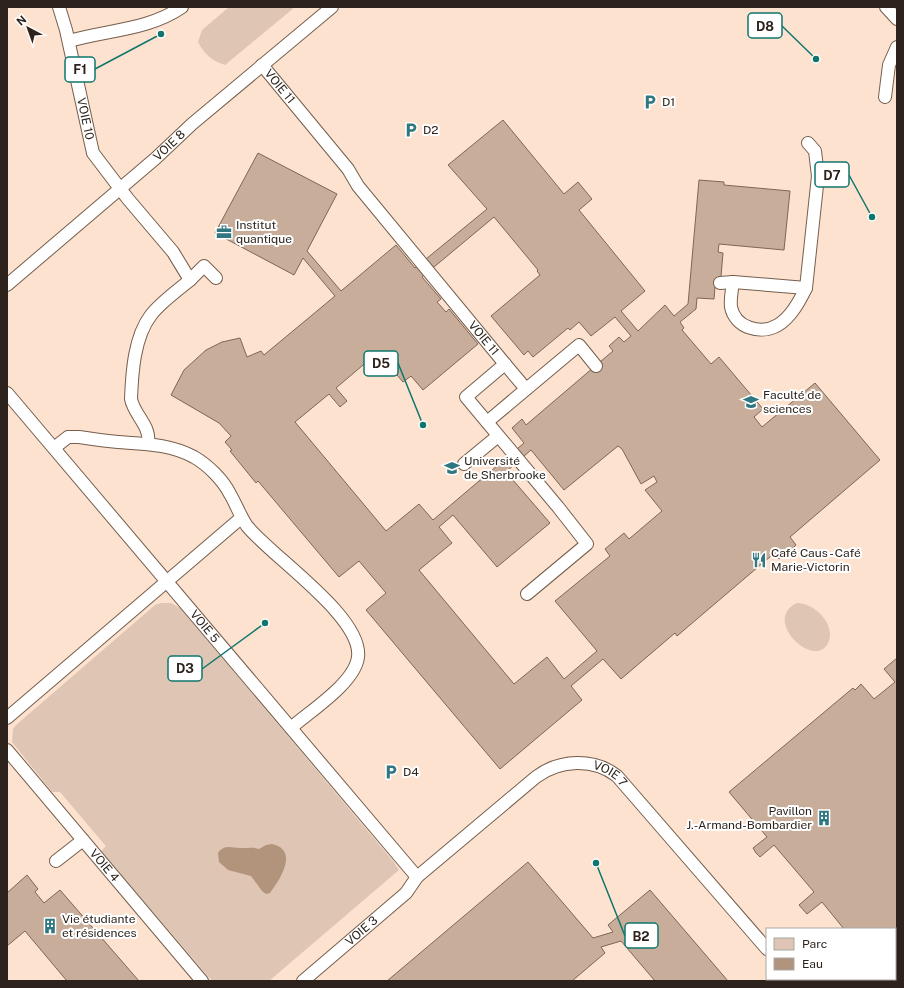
<svg xmlns="http://www.w3.org/2000/svg" width="904" height="988" font-family="'Public Sans',sans-serif">
<style>
.green{fill:#dfc6b4}
.water{fill:#b2947d}
.building{fill:#c7ad9a;stroke:#7e6655;fill-rule:evenodd}
.lines{fill:none;stroke-linecap:round;stroke-linejoin:round}
.service-casing{stroke:#755e4d;stroke-width:14}
.service{stroke:#fff;stroke-width:12}
.labels{text-anchor:middle;stroke-width:4;stroke-linejoin:round;paint-order:stroke}
.street-label{font-size:12px;fill:#2d231c;stroke:#fff}
.poi-label{font-size:12px;fill:#2d231c;stroke:#fff;text-anchor:start}
.leader{fill:none;stroke:#0f766e;stroke-width:1.5}
.callout-dot{fill:#0f766e;stroke:#fff;stroke-width:1.5}
.callout{fill:#fff;stroke:#0f766e;stroke-width:1.5}
.callout-label{font-size:13px;text-anchor:middle;font-weight:bold;fill:#2d231c}
</style>
<rect width="100%" height="100%" fill="#fde2cf"/>
<path class="green" d="M229 7H295L225 65C212 61 204 54 198 42L202 30Z
M161 603H171L180 608 393 861 399 870 269 981H212L101 851 106 846 104 844 60 792H52L12 742 13 729 16 725 155 605Z
M797 603C814 603 835 623 829 641 817 673 760 620 797 603Z"/>
<path class="water" d="M272 844C300 850 279 881 270 893L266 894 262 891 251 876 228 870 219 862 218 853C225 843 233 849 243 848 250 848 253 847 259 849L266 845Z"/>
<path class="building" d="M503 120 564 194 578 182 592 199 579 210 645 291 621 311 638 331 665 305 674 316 688 304 699 180 724 182V185L790 191 784 250 719 244 718 252 723 253 720 288 715 287 714 299 697 298 696 309 680 322 684 328 682 330 711 364 719 357 763 409 754 417 762 427 815 383 880 460 790 537 796 545 794 547 779 559 773 552 770 554 771 556 677 636 675 633 621 679 603 659 571 686 582 700 500 769 366 610 386 593 359 561 339 577 258 481 256 483 230 451 232 450 225 442 231 436 219 423 171 395 184 370 206 350 222 342 240 338 247 357 261 351 264 355 335 296 303 258 294 275 215 233 258 153 337 194 307 251 341 291 396 245 415 268 487 209 448 165ZM494 217 538 270 537 271 540 275 491 316 524 355 528 351 533 357 568 328 570 330 579 322 591 336 615 317 631 336 624 342 619 337 609 346 613 351 607 356 526 425 522 419 512 428 524 443 433 520 419 504 386 531 295 422 329 394 340 407 347 401 336 388 376 354 390 371 392 369 403 382 411 376 423 390 478 344 449 309 446 312 437 302 441 299 422 277ZM618 446 622 449 641 484 654 476 657 482 645 490 662 511 629 539 624 533 605 549 610 556 555 601 597 651 564 679 547 657 514 684 419 570 452 543 439 527 453 515 497 567 550 523 506 472 531 450 564 490Z
M897 658V981H887V979H895V929H844L822 902 807 914 799 905 814 892 774 845 760 857 756 853 753 848 767 837 729 792 853 688 855 690 861 684 874 699 895 682 884 669Z
M528 862 593 938 613 932 608 925 650 890 728 981H655L621 941 601 947 605 953 572 981H387Z
M27 875 38 889 35 892 44 903 60 890 139 981H67L25 931 7 946V893Z"/>
<g class="lines">
<g class="service-casing">
<g id="service">
<path id="s1" d="M59 7 66 30 93 153 128 199 173 252 190 280C177 291 161 302 151 315 134 337 132 373 131 399 134 415 151 426 148 443"/>
<path d="M886 7 897 19"/>
<path d="M69 41C106 30 149 30 182 7"/>
<path id="s2" d="M262 65 348 169 358 186 505 364 466 397 558 507 587 544 527 594"/>
<path d="M885 97 889 65 897 47"/>
<path d="M190 280 204 266 216 278"/>
<path d="M733 282C732 290 730 299 731 307 735 328 761 335 778 325 791 317 799 302 806 288L818 176 815 151 808 143"/>
<path d="M720 283 733 282 806 288"/>
<path id="s3" d="M7 285 156 158 192 124 332 7"/>
<path d="M505 364 526 389"/>
<path id="s4" d="M7 393 417 877"/>
<path d="M487 422 579 345 596 366"/>
<path d="M54 448 68 437H79C92 439 105 441 118 442 145 444 170 444 194 457 208 465 223 480 230 494 236 504 240 516 247 526 272 557 363 617 358 657 355 683 310 711 291 728"/>
<path d="M464 464 498 436"/>
<path d="M7 718 241 518"/>
<path id="s5" d="M7 750 202 981"/>
<path d="M56 861 83 840"/>
<path d="M788 979V981"/>
<path id="s6" d="M303 981 406 893 417 877 536 777C560 759 594 758 617 776L767 949"/>
</g>
</g>
<use href="#service" class="service"/>
</g>
<defs>
<g id="parking-bare" transform="scale(1.2)"><path d="M-3.5-5.5H1a3.5 3.5 0 0 1 0 7H-1V5.5H-3.5ZM-1-3.4V-.6H.8a1.4 1.4 0 0 0 0-2.8Z" fill="#2f7781" stroke="#fff" stroke-width="2.5" paint-order="stroke"/></g>
<g id="office-bare" transform="scale(1.2)"><path d="M-6-3h4V-5.5h4V-3h4V5H-6ZM-1-4.5V-3h2v-1.5ZM-6 0V1H6V0Z" fill="#2f7781" stroke="#fff" stroke-width="2.5" paint-order="stroke"/></g>
<g id="university-bare" transform="scale(1.2)"><path d="M0-5L7-2L0 1L-7-2ZM-4 1L0 2.5L4 1V4Q0 6-4 4Z" fill="#2f7781" stroke="#fff" stroke-width="2.5" paint-order="stroke"/></g>
<g id="restaurant-bare" transform="scale(1.2)"><path d="M-5-6h1v4h1v-4h1v4h1v-4h1v5L-1.5 .5V6h-2V.5L-5-1ZM5-6V6H3V1.5H1.5Q1.5-4 5-6Z" fill="#2f7781" stroke="#fff" stroke-width="2.5" paint-order="stroke"/></g>
<g id="building-bare" transform="scale(1.2)"><path d="M-4-6H4V6H1V3H-1V6H-4ZM-2.5-4.3h1.7v1.8h-1.7ZM.8-4.3h1.7v1.8H.8ZM-2.5-1h1.7V.8h-1.7ZM.8-1h1.7V.8H.8Z" fill="#2f7781" stroke="#fff" stroke-width="2.5" paint-order="stroke"/></g>
</defs>
<g fill-rule="evenodd">
<use href="#parking-bare" x="650" y="102"/>
<use href="#parking-bare" x="411" y="130"/>
<use href="#office-bare" x="224" y="232"/>
<use href="#university-bare" x="751" y="402"/>
<use href="#university-bare" x="452" y="468"/>
<use href="#restaurant-bare" x="759" y="560"/>
<use href="#parking-bare" x="391" y="772"/>
<use href="#building-bare" x="824" y="818"/>
<use href="#building-bare" x="50" y="926"/>
</g>
<g class="labels">
<g class="street-label">
<text dy="4" stroke="none"><textPath href="#s2" startOffset="28">VOIE 11</textPath></text>
<text dy="4" stroke="none"><textPath href="#s1" startOffset="115">VOIE 10</textPath></text>
<text dy="4" stroke="none"><textPath href="#s3" startOffset="214">VOIE 8</textPath></text>
<text dy="4" stroke="none"><textPath href="#s2" startOffset="352">VOIE 11</textPath></text>
<text dy="4" stroke="none"><textPath href="#s4" startOffset="306">VOIE 5</textPath></text>
<text dy="4" stroke="none"><textPath href="#s6" startOffset="390">VOIE 7</textPath></text>
<text dy="4" stroke="none"><textPath href="#s5" startOffset="151">VOIE 4</textPath></text>
<text dy="4" stroke="none"><textPath href="#s6" startOffset="77">VOIE 3</textPath></text>
</g>
<g class="poi-label">
<text x="662" y="106">D1</text>
<text x="423" y="134">D2</text>
<text x="236" y="229">Institut<tspan x="236" dy="14">quantique</tspan></text>
<text x="763" y="399">Faculté de<tspan x="763" dy="14">sciences</tspan></text>
<text x="464" y="465">Université<tspan x="464" dy="14">de Sherbrooke</tspan></text>
<text x="771" y="557">Café Caus - Café<tspan x="771" dy="14">Marie-Victorin</tspan></text>
<text x="403" y="776">D4</text>
<text x="812" y="815" text-anchor="end">Pavillon<tspan x="812" dy="14">J.-Armand-Bombardier</tspan></text>
<text x="62" y="923">Vie étudiante<tspan x="62" dy="14">et résidences</tspan></text>
</g>
</g>
<path class="leader" d="M816 59L782 26M161 34L95 69M872 217L849 175M423 425L398 363M265 623L202 669M596 863L625 936"/>
<g class="callout-dot">
<circle cx="816" cy="59" r="4"/>
<circle cx="161" cy="34" r="4"/>
<circle cx="872" cy="217" r="4"/>
<circle cx="423" cy="425" r="4"/>
<circle cx="265" cy="623" r="4"/>
<circle cx="596" cy="863" r="4"/>
</g>
<g class="callout">
<rect x="748" y="13" width="34" height="25" rx="4"/>
<rect x="65" y="57" width="30" height="25" rx="4"/>
<rect x="815" y="162" width="34" height="25" rx="4"/>
<rect x="364" y="351" width="34" height="25" rx="4"/>
<rect x="168" y="656" width="34" height="25" rx="4"/>
<rect x="625" y="923" width="33" height="25" rx="4"/>
</g>
<g class="callout-label">
<text x="765" y="31">D8</text>
<text x="80" y="74">F1</text>
<text x="832" y="180">D7</text>
<text x="381" y="368">D5</text>
<text x="185" y="673">D3</text>
<text x="641" y="941">B2</text>
</g>
<rect width="904" height="988" fill="none" stroke="#2d231c" stroke-width="16"/>
<rect x="766" y="928" width="130" height="52" fill="#ffffff" stroke="#aba7a4"/>
<rect x="774" y="938" width="20" height="12" fill="#dfc6b4" stroke="#aba7a4"/>
<text x="802" y="948" font-size="12" fill="#2d231c">Parc</text>
<rect x="774" y="958" width="20" height="12" fill="#b2947d" stroke="#aba7a4"/>
<text x="802" y="968" font-size="12" fill="#2d231c">Eau</text>
<g transform="translate(28 28) rotate(319)" stroke="#ffffff" stroke-width="3" paint-order="stroke">
<path d="M0-3L7 15L0 10L-7 15Z" fill="#2d231c"/>
<text y="-6" font-size="11" font-weight="bold" text-anchor="middle" fill="#2d231c">N</text>
</g>
</svg>
